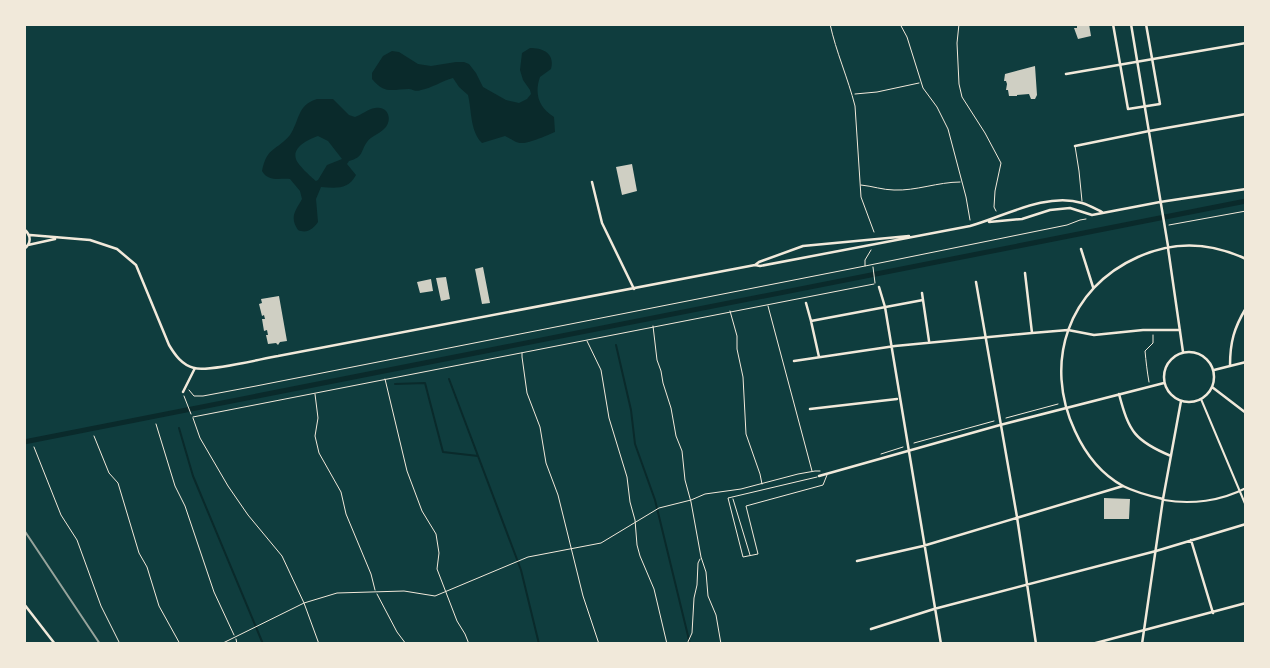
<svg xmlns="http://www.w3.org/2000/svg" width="1270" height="668" font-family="Helvetica,sans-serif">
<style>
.water{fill:#0a2a2b;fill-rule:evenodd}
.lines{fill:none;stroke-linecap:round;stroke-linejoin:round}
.stream{stroke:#0a2a2b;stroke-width:2}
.canal{stroke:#0a2a2b;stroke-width:5}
.building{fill:#cfcfc3}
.path{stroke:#f1e9da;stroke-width:1}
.service{stroke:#f1e9da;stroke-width:1}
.pedestrian{stroke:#f1e9da;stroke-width:2}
.minor{stroke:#f1e9da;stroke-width:2.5}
.tertiary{stroke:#f1e9da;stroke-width:2.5}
.rail{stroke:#97a49c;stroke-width:2}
</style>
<rect width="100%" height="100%" fill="#0f3d3e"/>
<path class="water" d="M530 48C544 48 555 54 551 69L540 77C534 94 539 108 554 117L555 132C548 135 528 144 521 143 516 143 510 138 505 136L482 143C470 131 472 112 468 95L459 87 453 78C442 81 432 88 421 90 415 92 415 90 409 89 393 89 385 95 372 79V73L383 56 392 51 399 52 418 64 431 66 456 62H464L469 64 476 73 483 87 506 100 519 103 527 99 531 94 530 90 523 80 520 70 522 53Z
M317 99H333L349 115 355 117C361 115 368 109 375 108 389 105 393 121 384 129 379 134 370 137 367 142 360 152 364 157 349 161L347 164 356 175C348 190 336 188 321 187L316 199 318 222C313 229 307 234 298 230 289 217 296 210 302 199L300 191 290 179C279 178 268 182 262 171 267 146 277 151 290 135 300 120 297 105 317 99ZM318 136 328 141 342 159 327 165 318 180 316 181C311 177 297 164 296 159 292 147 309 139 318 136Z"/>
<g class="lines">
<path class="stream" d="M616 345 631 410 635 444 655 500 690 644
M449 379 521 570 539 644
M395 384 425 383 443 452 478 456
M179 428 193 476 263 644"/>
<path class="canal" d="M24 442 1246 201"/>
</g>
<path class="building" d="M1077 24H1089L1091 36 1078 39 1074 28H1077Z
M1035 66 1037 95 1035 99H1031L1029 94 1017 95V96H1009L1008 90H1006L1007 84 1006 81H1004L1005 74Z
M632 164 637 191 622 195 616 167Z
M483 267 490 303 482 304 475 269Z
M446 277 450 299 441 301 436 278Z
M431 279 433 291 420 293 417 282Z
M279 296 287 341 280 342 278 345 276 343 268 344 266 335H268L267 330 264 331 262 319H265L264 315 262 316 259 304 262 303 261 299Z
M1104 498 1130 499 1129 519H1104Z"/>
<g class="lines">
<path class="path" d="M830 24C836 52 848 78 855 106L861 197 874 232
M900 24 907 37 923 88 937 107 948 129 966 197 970 220
M959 24 957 43 959 84 962 97 985 133 1001 163 995 191 994 207 996 211
M855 94 877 92 919 83
M861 185C872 186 883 190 894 190 916 191 938 182 960 182
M1169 225 1246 211
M871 250 865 260V266L1067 225 1080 220 1086 219
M873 267 875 283
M768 306 812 471
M730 311 737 336V349L743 377 746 434 760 474 762 484
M653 326 657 360 661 371 663 383 671 408 676 436 682 451 685 480 691 502 701 557 706 572 708 596 716 615 721 644
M587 341 601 370 609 418 627 477 630 502 635 520 637 545 640 556 654 589 667 644
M522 353V357L527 393 540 427 546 463 558 495 583 596 599 644
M385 379 407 471 422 511 436 534 439 553 437 569 457 621 465 634 469 644
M1149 382C1147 371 1146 361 1145 351L1153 343V335
M189 390 194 396H203L256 386 865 266
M315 394 318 418 315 436 319 453 341 492 346 514 371 574 375 590
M184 396 191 414
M193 417 874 284
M193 418 200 438 228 486 248 515 282 556 304 603 319 644
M1006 418 1058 404
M156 424 175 486 185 506 214 592 234 635
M94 436 109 473 118 483 139 553 147 567 159 606 180 644
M914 443 994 421
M34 447 61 515 77 540 101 606 120 644
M881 454 903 447
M377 594 397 632 406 644
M236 639 237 644
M221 644 304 603 337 593 404 591 435 596 528 557 601 543 659 508 691 500 705 494 741 489 798 474 815 471H820
M687 644 692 633 694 598 697 585 698 563 700 559"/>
<path class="service" d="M1075 146 1079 171 1082 201
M817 477 728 498 743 557 758 554 746 506 823 485 827 475
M733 499 750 555"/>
<path class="pedestrian" d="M1201 399 1246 506
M1164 500C1191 505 1221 501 1246 488"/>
<path class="minor" d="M1113 24 1128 109 1160 104 1146 24
M1066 74 1246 43
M1075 146 1149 131 1246 114
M592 182 602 223 634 289
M1160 202 1246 189
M1168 248 1183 352
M1081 249 1093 287
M1025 273 1032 333
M976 282 1017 517 1036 644
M879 287 885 307 941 644
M922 293 923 300
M806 303 811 321
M1164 377a25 25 0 1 1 50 0a25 25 0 1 1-50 0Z
M819 357 811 321 923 300 929 341
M794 361 895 346 1032 333 1068 330 1094 335 1143 330H1180
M1230 366C1230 342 1234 328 1246 308
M1214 370 1246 362
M1212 387 1246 413
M183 392 195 368
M1119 394C1129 432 1135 441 1171 456
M810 409 897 399
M819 476 1000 425 1164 383
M1163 499 1181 401
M1191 540 1213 613
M857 561 923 546 1123 486
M24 604 55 644
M871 629 934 609 1156 551 1246 524
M1092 644 1246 603"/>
<path class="tertiary" d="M1131 24 1168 246
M989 222 1022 219 1050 210 1070 208 1092 215 1160 202
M24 229C31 235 32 243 24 249
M30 235 90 240 117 249 136 265 169 345C175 355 182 365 194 368 209 372 260 359 278 356L755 265 760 266 970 226C1003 217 1046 192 1082 203 1089 205 1096 209 1102 212
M28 245 55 239
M755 265 759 262 803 246 909 236
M1142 644 1163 499C1150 496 1135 492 1123 486 1101 474 1085 453 1075 431 1043 363 1068 288 1138 257 1173 241 1210 242 1246 259"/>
<path class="rail" d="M24 530 100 644"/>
</g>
<rect width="1270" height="668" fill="none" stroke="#f1e9da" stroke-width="52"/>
</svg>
